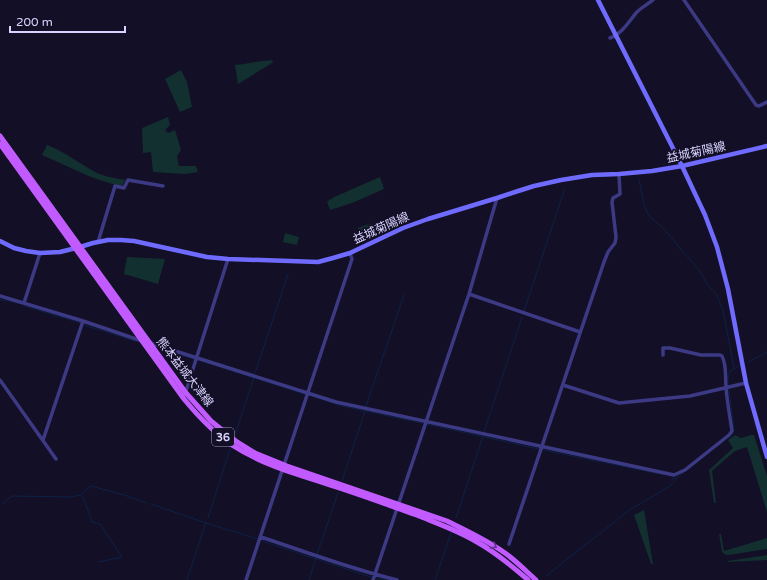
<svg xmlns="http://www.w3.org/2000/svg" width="767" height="580" font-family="'Varela Round','Noto Sans JP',sans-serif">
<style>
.green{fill:#12302f}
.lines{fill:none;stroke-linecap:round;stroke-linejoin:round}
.stream{stroke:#0c2248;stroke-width:1}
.street{stroke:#3d3a85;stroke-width:3.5}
.secondary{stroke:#6f6bff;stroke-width:4.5}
.primary{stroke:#c25bff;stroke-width:5}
.oneway{stroke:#623188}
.labels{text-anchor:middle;stroke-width:3.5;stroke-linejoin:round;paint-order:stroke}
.shield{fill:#130f26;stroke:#9e99be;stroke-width:1}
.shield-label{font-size:11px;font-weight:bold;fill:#d9d4ff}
.street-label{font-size:12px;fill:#d9d4ff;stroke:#130f26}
</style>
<rect width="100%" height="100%" fill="#130f26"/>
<path class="green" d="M272 60 273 62 272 63 238 84 235 65C247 64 259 61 272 60Z
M181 70 187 82 192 107 180 112 165 79Z
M168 117 170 125 165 130 168 133 175 130 181 150 177 156 179 166H196L198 172 185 174 153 172 151 152 143 153 142 128Z
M47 145C65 152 80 164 97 173 106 177 116 178 125 180L122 186C94 181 68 166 42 155Z
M380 177 384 189 352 203 330 210 327 202C334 196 342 194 350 190 360 186 370 181 380 177Z
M400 216 403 222 361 242 358 228 366 225 382 222Z
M285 233 299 237 297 245 283 242Z
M127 257 165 259 158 284 124 274Z
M735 435 741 438 751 435H754L767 476V512L747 447 735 451 712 471 716 503H714L709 470 733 448 728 440Z
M644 510 653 564H651L634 515Z
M719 534H721L724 551 767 538V549L728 555 724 554 722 551Z
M767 555V560L728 562V561Z"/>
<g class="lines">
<path class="stream" d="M639 180 644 204 647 212 650 217 665 230 683 252 698 268 707 284 716 294 723 310 734 368
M0 300 10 301 21 304
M24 306 81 323
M524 311 565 188
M84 325 135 341
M159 349 194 359
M198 360 305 394
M748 362 767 352
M255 373 288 274
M728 385V379L730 371 739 366
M729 389 734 430
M309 395 342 406 422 423
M366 406 404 295
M426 424 539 449
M484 432 522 317
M235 435 254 377
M718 446 733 433
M543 450 666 475
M672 479 676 478
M342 481 365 411
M82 496 84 499 92 522 100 524 122 557 99 562
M3 504 10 497 13 496 70 497 81 495 91 486 124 495 147 503
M151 504 206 523 258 539
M208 518 230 449
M456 518 483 436
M262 541 371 577
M317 554 338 493
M546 576 628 511 670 486 677 478 684 472
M376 578 386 580
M187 580 206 522
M309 580 316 558
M435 580 451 533"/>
<path class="street" d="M684 0 756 105 759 106 767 102
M610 38C622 34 629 21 637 12 642 7 648 4 653 0
M98 242 115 186 124 188 128 180 163 186
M469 294 580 332
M0 296 83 321 142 341
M24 303 40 253
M150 343 336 402 674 475 685 470 729 435 732 431C730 417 727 402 726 387 725 377 727 366 722 356L720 355H701L670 348H663V355
M0 380 56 459
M563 385 619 403 690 396 746 383
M185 394 228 259
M43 440 83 321
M261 537C306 552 351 569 397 580
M509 544 604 262 608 252 615 243 616 237 612 202 613 198 620 194 619 174
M246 580 352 259 350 253
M373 580 469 294 497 198"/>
<path class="secondary" d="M598 0 682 166 705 215 717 247 728 289 746 383 767 457
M0 241 14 248 26 251 40 253 60 252 80 247 93 243 108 240H121L134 241 207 257 228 259 318 262 333 258 350 253 403 228 428 219 497 198 515 192 534 186 561 180 592 175 619 174 652 171 682 166 767 146"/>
<path class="primary" d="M0 136 186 393 211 421 237 442 255 453 287 466 447 521C467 531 487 540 505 553 516 561 526 571 536 580
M0 144 184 399C198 416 214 433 232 445 264 466 301 475 336 487 364 496 391 506 419 516 439 524 459 531 477 542 495 552 512 566 528 580"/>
</g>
<defs><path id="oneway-chevron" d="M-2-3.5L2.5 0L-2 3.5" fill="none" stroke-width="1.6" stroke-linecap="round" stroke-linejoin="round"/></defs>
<use class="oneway" href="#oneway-chevron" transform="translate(494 546) rotate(32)"/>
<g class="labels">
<rect class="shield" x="212" y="428" width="22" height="18" rx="3"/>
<g class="shield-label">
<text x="223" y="441">36</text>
</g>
<g class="street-label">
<text transform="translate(696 152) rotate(-12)" y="4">益城菊陽線</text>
<text transform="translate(381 228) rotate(-24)" y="4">益城菊陽線</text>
<text transform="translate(185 372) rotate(52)" y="4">熊本益城大津線</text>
</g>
</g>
<path d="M10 26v6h115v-6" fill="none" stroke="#d9d4ff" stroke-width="2"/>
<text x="16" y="26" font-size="12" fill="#d9d4ff" stroke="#130f26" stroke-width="3" paint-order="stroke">200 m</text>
</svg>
